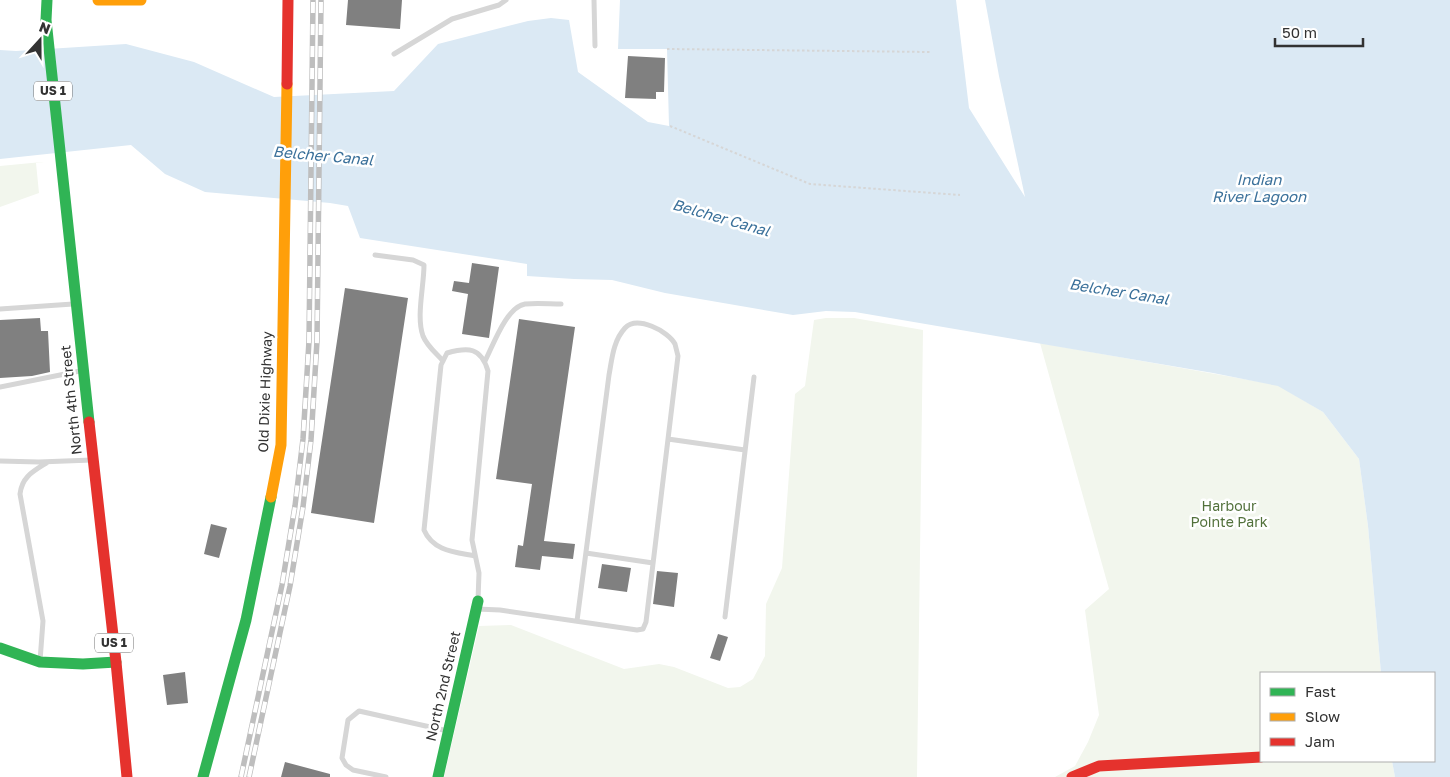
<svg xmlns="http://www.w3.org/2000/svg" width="1450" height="777" font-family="'Golos Text',sans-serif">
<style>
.green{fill:#f2f6ed}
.water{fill:#dbe9f4}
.building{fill:#808080}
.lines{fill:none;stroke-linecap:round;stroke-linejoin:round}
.path{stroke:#d6d6d6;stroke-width:2;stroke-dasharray:2.5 2.5;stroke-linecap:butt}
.lane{stroke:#d6d6d6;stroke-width:5}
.fast{stroke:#30b455;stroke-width:11}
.slow{stroke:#ff9f0a;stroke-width:11}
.jam{stroke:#e5322d;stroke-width:11}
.rail-casing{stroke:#bebebe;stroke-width:5.5}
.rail{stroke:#fff;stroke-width:4;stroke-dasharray:11;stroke-linecap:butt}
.labels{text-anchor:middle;stroke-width:5;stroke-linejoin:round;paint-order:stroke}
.shield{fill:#fff;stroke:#707070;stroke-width:1}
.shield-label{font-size:12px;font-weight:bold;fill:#323232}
.street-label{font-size:14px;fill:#323232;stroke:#fff}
.park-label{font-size:14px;fill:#52713b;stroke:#fff}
.water-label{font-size:15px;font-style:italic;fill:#3a709a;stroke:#fff}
</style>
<rect width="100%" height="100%" fill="#fff"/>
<path class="green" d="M42 162H44L36 163 39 193 0 207V166Z
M826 318H854L923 330 917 777H444L479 626 511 625 624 669 659 664 674 667 728 688 740 687 753 679 765 656 766 604 782 568 795 394 805 386 814 320Z
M1040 343 1278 385 1323 412 1359 459 1368 526 1381 673H1261V761H1392L1395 777H1055L1075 766 1088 742 1099 715 1085 610 1109 589Z"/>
<path class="water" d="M620 0H956L969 108 1025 197 999 76 985 0H1450V777H1395L1392 761H1434V673H1381L1368 526 1359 459 1323 412 1278 386 1213 373 855 312 826 311 793 315 665 293 612 280 574 279 527 276V264L360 238 348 206 330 203 205 192 165 174 131 145 0 159V50L16 51 126 44 194 62 274 97 394 91 438 44 528 21 551 18 569 20 578 72 648 122 669 126 667 49H618Z"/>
<path class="building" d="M348 0H402L400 29 346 25Z
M628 56 665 58 664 92H656V99L625 98Z
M472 263 499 267 489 338 462 334 468 294 452 291 454 281 469 283Z
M345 288 408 298 374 523 311 513Z
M40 318 41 331H48L50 372 32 376 0 378V320Z
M519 319 575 327 544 541 575 544 573 559 542 556 540 570 515 567 518 545 523 546 532 484 496 479Z
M211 524 227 528 219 558 204 554Z
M602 564 631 568 627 592 598 588Z
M657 571 678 573 674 607 653 604Z
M718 634 728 637 720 661 710 658Z
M185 672 188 703 167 705 163 675Z
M285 762 330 774V777H281Z"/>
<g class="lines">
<path class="path" d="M667 49 930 52
M670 126 810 184 960 195"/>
<path class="lane" d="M594 0 595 46
M394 54 452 19 499 5 506 0
M375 255 413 260 424 265C424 286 416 317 423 336 427 346 436 353 443 361
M0 309 73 304
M485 361C493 346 506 307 525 304 537 303 550 304 561 304
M0 387 80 371
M668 439 745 450
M0 461 39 462 92 460
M586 553 653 563
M475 556C455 552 433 551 424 530L441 365 447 353C468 347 481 347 488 371L472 540 479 573 478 600
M477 609 500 610 637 630 643 629 646 622 678 356C677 352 676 348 675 344 668 331 637 315 625 328 613 341 612 359 609 375L577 621
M725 617 754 377
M40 661 43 621 20 494C22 476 34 471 48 462
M386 777 353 770 346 765 342 758 348 720 359 711 448 731"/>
<path class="fast" d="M47 0 46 20 89 422
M0 648 40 662 83 664 116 662
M203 777 246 620 271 497
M438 777 478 601"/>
<path class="slow" d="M98 0H141
M271 497 281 445 287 84"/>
<path class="jam" d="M287 84 288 0
M89 422 116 662 127 777
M1072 777 1099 766 1261 757"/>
<g class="rail-casing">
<path id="rail" d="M241 777 282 585 295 506 303 439 309 341 313 0
M249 777 290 586 303 507 311 440 317 341 321 0"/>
</g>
<use href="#rail" class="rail"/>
</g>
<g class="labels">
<g class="shield">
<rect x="34" y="81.5" width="38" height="19" rx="4"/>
<rect x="95" y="633.5" width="38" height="19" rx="4"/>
</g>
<g class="shield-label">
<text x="53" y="95">US 1</text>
<text x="114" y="647">US 1</text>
</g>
<g class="street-label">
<text transform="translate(265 392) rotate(-88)" y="5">Old Dixie Highway</text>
<text transform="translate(71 400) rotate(-96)" y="5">North 4th Street</text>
<text transform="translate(443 686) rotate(-77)" y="5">North 2nd Street</text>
</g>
<g class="park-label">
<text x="1229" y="511">Harbour<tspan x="1229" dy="16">Pointe Park</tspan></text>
</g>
<g class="water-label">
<text transform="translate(323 156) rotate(5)" y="5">Belcher Canal</text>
<text x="1259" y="185">Indian<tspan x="1259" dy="17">River Lagoon</tspan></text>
<text transform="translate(721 218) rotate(16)" y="5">Belcher Canal</text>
<text transform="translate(1119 292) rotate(9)" y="5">Belcher Canal</text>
</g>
</g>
<rect x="1260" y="672" width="175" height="90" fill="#ffffff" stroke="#adadad"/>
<rect x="1270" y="688" width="25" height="8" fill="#30b455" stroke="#adadad"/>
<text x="1305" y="697" font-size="15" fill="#323232">Fast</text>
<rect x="1270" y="713" width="25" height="8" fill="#ff9f0a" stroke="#adadad"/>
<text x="1305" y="722" font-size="15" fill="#323232">Slow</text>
<rect x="1270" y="738" width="25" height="8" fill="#e5322d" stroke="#adadad"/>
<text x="1305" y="747" font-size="15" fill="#323232">Jam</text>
<g transform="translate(40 40) rotate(21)" stroke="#ffffff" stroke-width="4" paint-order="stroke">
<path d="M0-4L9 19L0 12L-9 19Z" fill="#323232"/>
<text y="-8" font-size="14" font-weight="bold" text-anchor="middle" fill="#323232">N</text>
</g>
<path d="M1275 38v8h88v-8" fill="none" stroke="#323232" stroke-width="2.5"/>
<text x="1282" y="38" font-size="15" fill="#323232" stroke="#ffffff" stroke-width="4" paint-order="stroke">50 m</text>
</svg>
